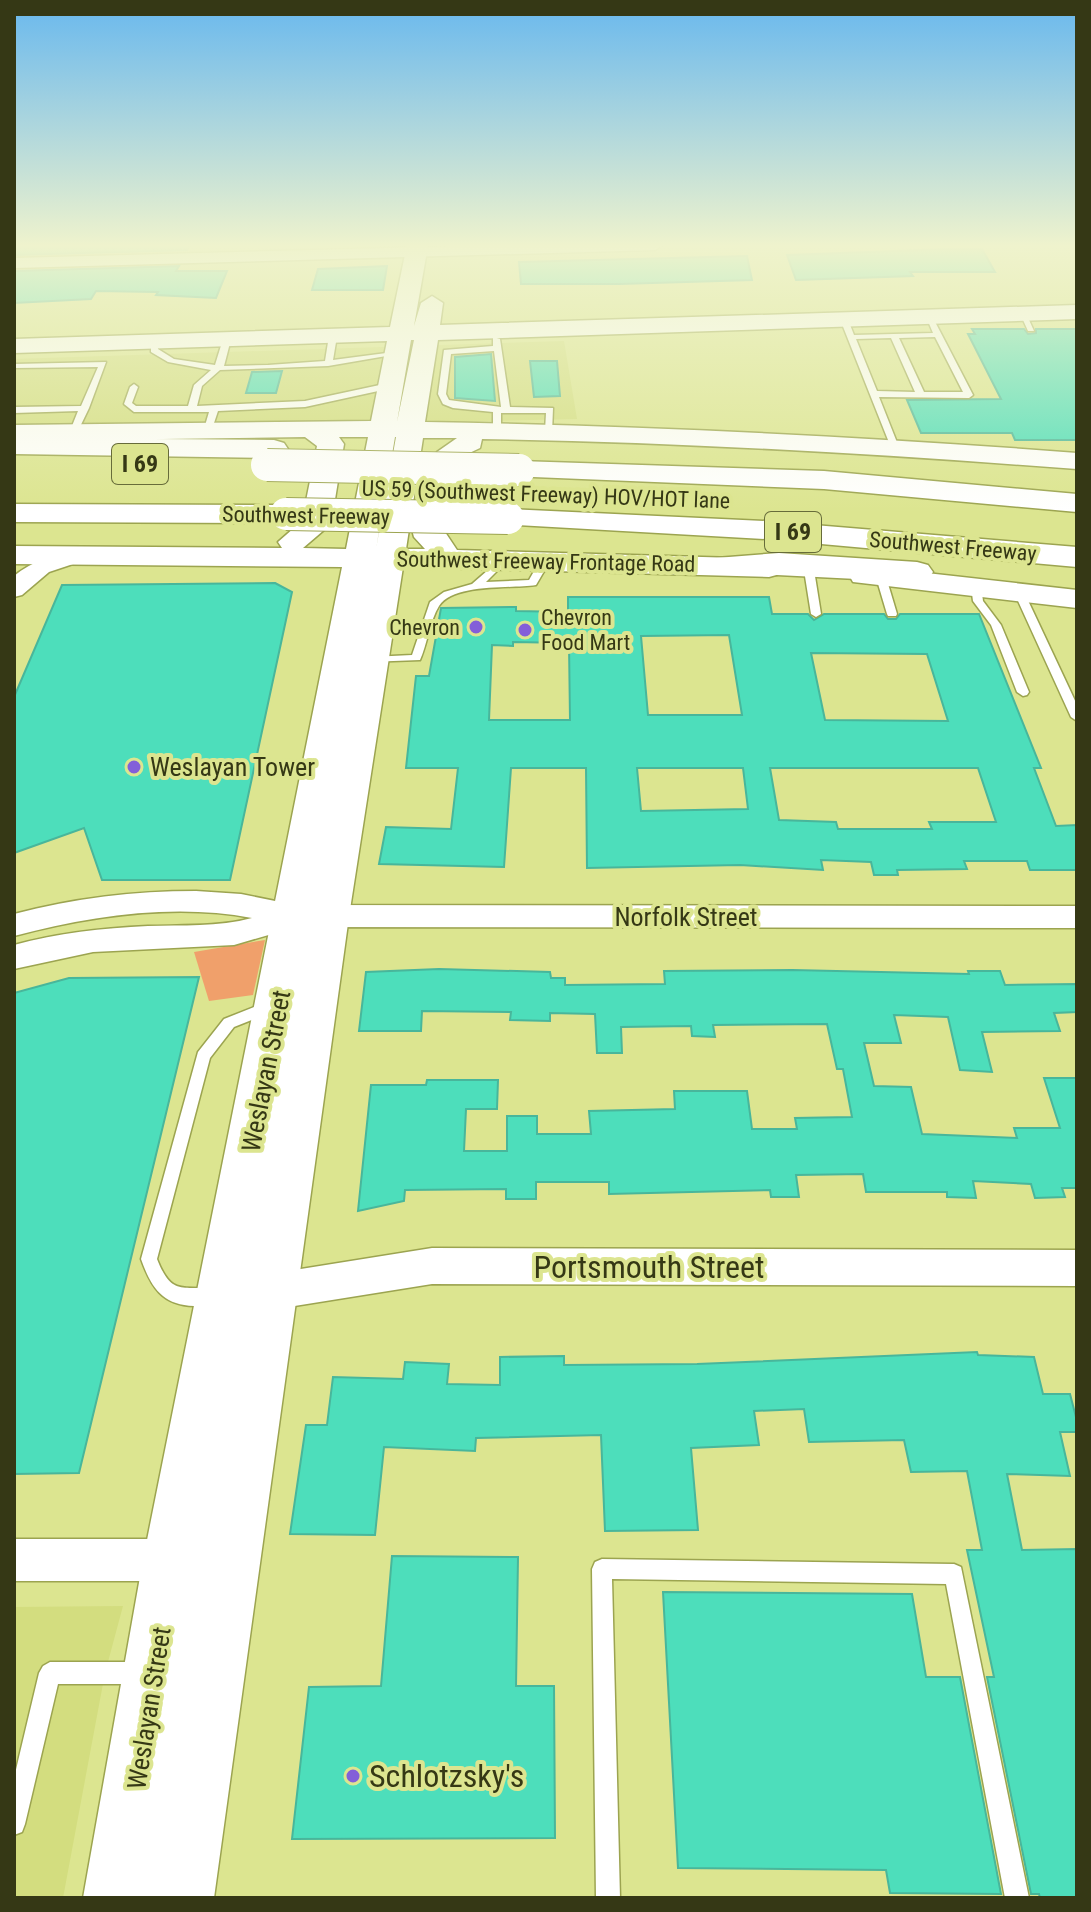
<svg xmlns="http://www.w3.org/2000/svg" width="1091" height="1912" font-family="'Roboto Condensed',sans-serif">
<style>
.built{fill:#d3dd7f}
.green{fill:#f0a06b}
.building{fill:#4ddebb;stroke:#48b69b;stroke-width:2;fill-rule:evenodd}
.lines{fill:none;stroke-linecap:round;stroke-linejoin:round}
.service-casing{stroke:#9ca450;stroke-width:3}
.minor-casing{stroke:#9ca450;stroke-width:3}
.secondary-casing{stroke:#9ca450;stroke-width:3}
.motorway-casing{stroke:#9ca450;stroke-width:3}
.service{fill:#fff;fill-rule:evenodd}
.minor{fill:#fff;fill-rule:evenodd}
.secondary{fill:#fff;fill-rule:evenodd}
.motorway{fill:#fff;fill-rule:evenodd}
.motorway-bridge-casing{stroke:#9ca450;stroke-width:34;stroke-linecap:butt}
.motorway-bridge{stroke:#fff;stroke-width:32}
.poi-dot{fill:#835fd9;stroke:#dce590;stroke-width:3}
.labels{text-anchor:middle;stroke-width:8;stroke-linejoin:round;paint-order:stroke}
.far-street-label{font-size:22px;fill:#353815;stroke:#dce590}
.far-poi-label{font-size:22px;fill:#353815;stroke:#dce590;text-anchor:start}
.shield{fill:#dce590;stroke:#676c3a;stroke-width:2}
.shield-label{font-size:24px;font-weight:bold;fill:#353815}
.poi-label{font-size:26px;fill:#353815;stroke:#dce590;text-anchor:start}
.street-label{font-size:26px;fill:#353815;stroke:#dce590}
.near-street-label{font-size:32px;fill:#353815;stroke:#dce590}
.near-poi-label{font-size:32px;fill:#353815;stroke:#dce590;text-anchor:start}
</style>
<rect width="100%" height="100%" fill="#dce590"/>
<path class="built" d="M564 341 577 419 14 431V359Z
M123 1606 105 1673 63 1898H14V1607Z"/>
<path class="green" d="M265 940 253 995 209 1001 194 952Z"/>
<path class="building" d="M14 245H190L187 250 14 255Z
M948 249H982L995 272H910L913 276 796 280 787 255Z
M747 256 752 280 619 284H521L519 262Z
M179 266 176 271H227L216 298 156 295 158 292 96 291 91 299 14 303V271Z
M387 266 383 290H312L318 269Z
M972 329H1024L1028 334 1036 333V329H1077V440H1015L1012 433H921L907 400 1001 399 968 334H975Z
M491 354 495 401 455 398V357Z
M530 361H557L560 396 534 397Z
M282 371 276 393H246L252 372Z
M275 583 292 592 230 880H102L84 828 14 853V697L62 585Z
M568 597H769L772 614H808L814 620 824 614H884L888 619H896L900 614H979L1041 768H1034L1056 826 1077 825V870H1030L1027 861H964L967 869 897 870 898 875H874L871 862 821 860 823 870 740 865 587 868 586 768H511L504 867 379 864 386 827 451 829 458 768H406L416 676H429L441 608 516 607V611L568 612ZM729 635 742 715H648L641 636ZM513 642 569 643 570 720H489L492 645 513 646ZM811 653 927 654 948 721 825 720ZM637 768H743L748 809 641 811ZM770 768H978L996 822H929L932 829H838L836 822 779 820Z
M439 969 550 972 551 978H565V985L665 984 664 971 792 970 969 974 968 971H1000L1005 985 1077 984V1012L1054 1013 1060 1031 982 1032 992 1072 960 1070 948 1017 894 1015 901 1043H864L874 1086 911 1087 922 1134 1017 1138 1014 1128H1060L1044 1078H1077V1188H1062L1065 1197 1035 1198 1031 1184 973 1181 976 1198 947 1197V1192H866L863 1174 796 1175 799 1197H771L770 1190 609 1194V1182H536V1199H506V1189L405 1190 404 1201 358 1211 371 1085H426L427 1080H498L497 1109H466L464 1151H507V1116H537V1134H591L589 1111 675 1109 674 1091H747L752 1129H797L795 1118 852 1117 843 1069H837L827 1024 713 1025 715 1037 692 1036 691 1026 621 1027 622 1053H597L595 1014 550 1013V1021L510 1020 511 1012 422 1011 421 1031H359L366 972Z
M199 977 79 1473 14 1474V993L69 978Z
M977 1352 978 1355 1034 1357 1043 1394H1070L1077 1421V1432H1060L1070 1476 1007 1474 1022 1550 1077 1549V1898H1040L1039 1894H1031L987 1677H994L967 1550H982L967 1471 911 1472 904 1440 809 1442 804 1409 754 1411 759 1445 691 1448 698 1530 605 1531 601 1435 476 1438 475 1451 384 1447 375 1535 290 1534 306 1425H327L333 1377 403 1379 405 1362 449 1364 447 1384 500 1385V1357L564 1356V1365L697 1364Z
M392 1556 518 1557 516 1686H554L555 1838 292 1839 309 1687 381 1686Z
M663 1592 912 1594 926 1677H960L1001 1894 890 1893 886 1870 678 1868Z"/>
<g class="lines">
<g class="service-casing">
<path id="service" d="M1019 311H1025L1034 331H1028Z
M925 314 932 316 973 395 969 398 879 397 898 445 894 448 890 445 840 319 847 317 854 335 933 333ZM935 337 963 392H924L899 338ZM891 338 915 392 877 391 856 339Z
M333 334 337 336 333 360 394 352 398 354 328 366 220 370 202 386 197 406 305 401 389 383 393 386 392 388 305 407 218 411 212 429 208 432 204 429 209 412H134L124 404 130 387 134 384 138 387 132 403 136 406H188L194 385 211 370 168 362 151 352V339H157L158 349 174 359 215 365 223 339 227 337 231 339 224 366 268 365 325 361 329 336Z
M493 337 500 339 510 407 553 408 552 433 545 431 546 413H501V429L497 432 493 429V412L453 408 443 404 438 394 444 350 493 346ZM494 351 501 407 449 400 446 394 451 354Z
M106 362 89 408 77 433 70 431 78 411 14 413V407L81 406 98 367 14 368V364Z
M503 557 508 560 486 582 529 580 541 559 550 561 536 585C511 589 454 583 439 606 430 620 427 645 420 660L367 662 365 660 371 657 412 655 430 602 444 592 472 584Z
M809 567 814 570 821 614 816 617 811 614 804 570Z
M881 574 886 577 897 614 896 616H888L887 614 876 577Z
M976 583 981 586 983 601 1001 625 1029 692 1027 695 1023 696 1017 692 991 625 973 601 971 586Z
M1019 589 1024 592 1077 705V721L1071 717 1014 592Z
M267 1002 272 1004 274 1008 272 1012 234 1027 210 1058 157 1259C174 1303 188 1280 219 1292L222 1298 219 1304C211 1307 203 1307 194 1306 162 1305 151 1287 141 1259L198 1052 224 1019Z
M602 1559 954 1564 961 1567 1029 1898H1005L946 1584 612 1579 620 1898H596L592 1569 595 1562Z
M50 1662H142L149 1666 153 1673 149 1680 142 1684H58L25 1824 22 1832 14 1835V1778L39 1673 43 1666Z"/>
</g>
<g class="minor-casing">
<path id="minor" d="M503 245H663L655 250 14 268V258Z
M77 549 85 550 88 555 85 560 49 572 22 595 14 597V576C32 561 55 554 77 549Z
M196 891 241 894 295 905 1077 906V928L296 927 234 945 93 952 14 969V945C58 933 102 928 148 926 182 925 218 927 252 918 174 903 90 916 14 936V914C74 898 134 891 196 891Z
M432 1248 1077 1250V1286L432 1284 257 1312 244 1307 238 1294 244 1281 257 1276Z
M14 1539H173L188 1545 194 1560 188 1575 173 1581H14Z"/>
</g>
<g class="secondary-casing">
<path id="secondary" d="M407 245H428L414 326 421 303 432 296 443 303 440 325 1077 305V319L438 340 425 422C643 426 860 436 1077 453V469C879 454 681 442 482 439L480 448 463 456 441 526 457 550 769 559 780 562 784 568 780 574 769 577 403 567 349 916 214 1898H83L143 1560 342 567 14 564V546L282 548 278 542 302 521 317 446 305 437 14 441V425L371 421 387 341 14 353V339L390 327ZM411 340H414L397 422ZM339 437H368L346 549 303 548 331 524 344 444ZM395 437H396L376 549ZM423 438H457L437 452 411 526 414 537 425 549H406Z
M864 566 1077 590V608L853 582 849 575 853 568Z"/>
</g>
<g class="motorway-casing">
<path id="motorway" d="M14 438 274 440 284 443 288 449 284 455 274 458 14 454Z
M519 461 824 471 1077 494V512L824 489 509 476 505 470 509 464Z
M14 504 286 505 297 508 301 514 297 520 286 523 14 522Z
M508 509 766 521 1077 547V567L766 539 497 524 493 518 497 512Z
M779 553 917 562 928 565 933 572 928 579 917 582 716 572 711 565 716 558Z"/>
</g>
<use href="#service" class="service"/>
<use href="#minor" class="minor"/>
<use href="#secondary" class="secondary"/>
<use href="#motorway" class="motorway"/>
<g class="motorway-bridge-casing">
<path id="motorway-bridge" d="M267 465 519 470
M286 514 508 518"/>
</g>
<use href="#motorway-bridge" class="motorway-bridge"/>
</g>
<linearGradient id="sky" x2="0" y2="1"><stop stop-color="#68b8ee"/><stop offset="0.48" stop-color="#eff3cd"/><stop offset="1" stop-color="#eff3cd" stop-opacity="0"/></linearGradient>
<rect width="1091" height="512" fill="url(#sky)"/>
<g class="poi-dot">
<circle cx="476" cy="627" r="8"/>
<circle cx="525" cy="630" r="8"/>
<circle cx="134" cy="767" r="8"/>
<circle cx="353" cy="1776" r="8"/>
</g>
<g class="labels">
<g class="far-street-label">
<text transform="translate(546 494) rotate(2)" y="8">US 59 (Southwest Freeway) HOV/HOT lane</text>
<text transform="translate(306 515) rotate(1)" y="8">Southwest Freeway</text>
<text transform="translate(953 546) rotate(5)" y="8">Southwest Freeway</text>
<text transform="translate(546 561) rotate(1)" y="8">Southwest Freeway Frontage Road</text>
</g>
<g class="far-poi-label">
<text x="541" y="625">Chevron<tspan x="541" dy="25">Food Mart</tspan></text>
<text x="460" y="635" text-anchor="end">Chevron</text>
</g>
<g class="shield">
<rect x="112" y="444" width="56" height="40" rx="6"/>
<rect x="765" y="512" width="56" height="40" rx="6"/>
</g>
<g class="shield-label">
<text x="140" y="472">I 69</text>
<text x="793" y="540">I 69</text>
</g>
<g class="poi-label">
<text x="150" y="776">Weslayan Tower</text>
</g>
<g class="street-label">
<text x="686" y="926">Norfolk Street</text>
<text transform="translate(266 1071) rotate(-79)" y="9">Weslayan Street</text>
<text transform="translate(149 1708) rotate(-81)" y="9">Weslayan Street</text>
</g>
<g class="near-street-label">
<text x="649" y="1278">Portsmouth Street</text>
</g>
<g class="near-poi-label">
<text x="369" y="1787">Schlotzsky's</text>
</g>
</g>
<rect width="1091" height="1912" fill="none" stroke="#353815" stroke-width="32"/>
</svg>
